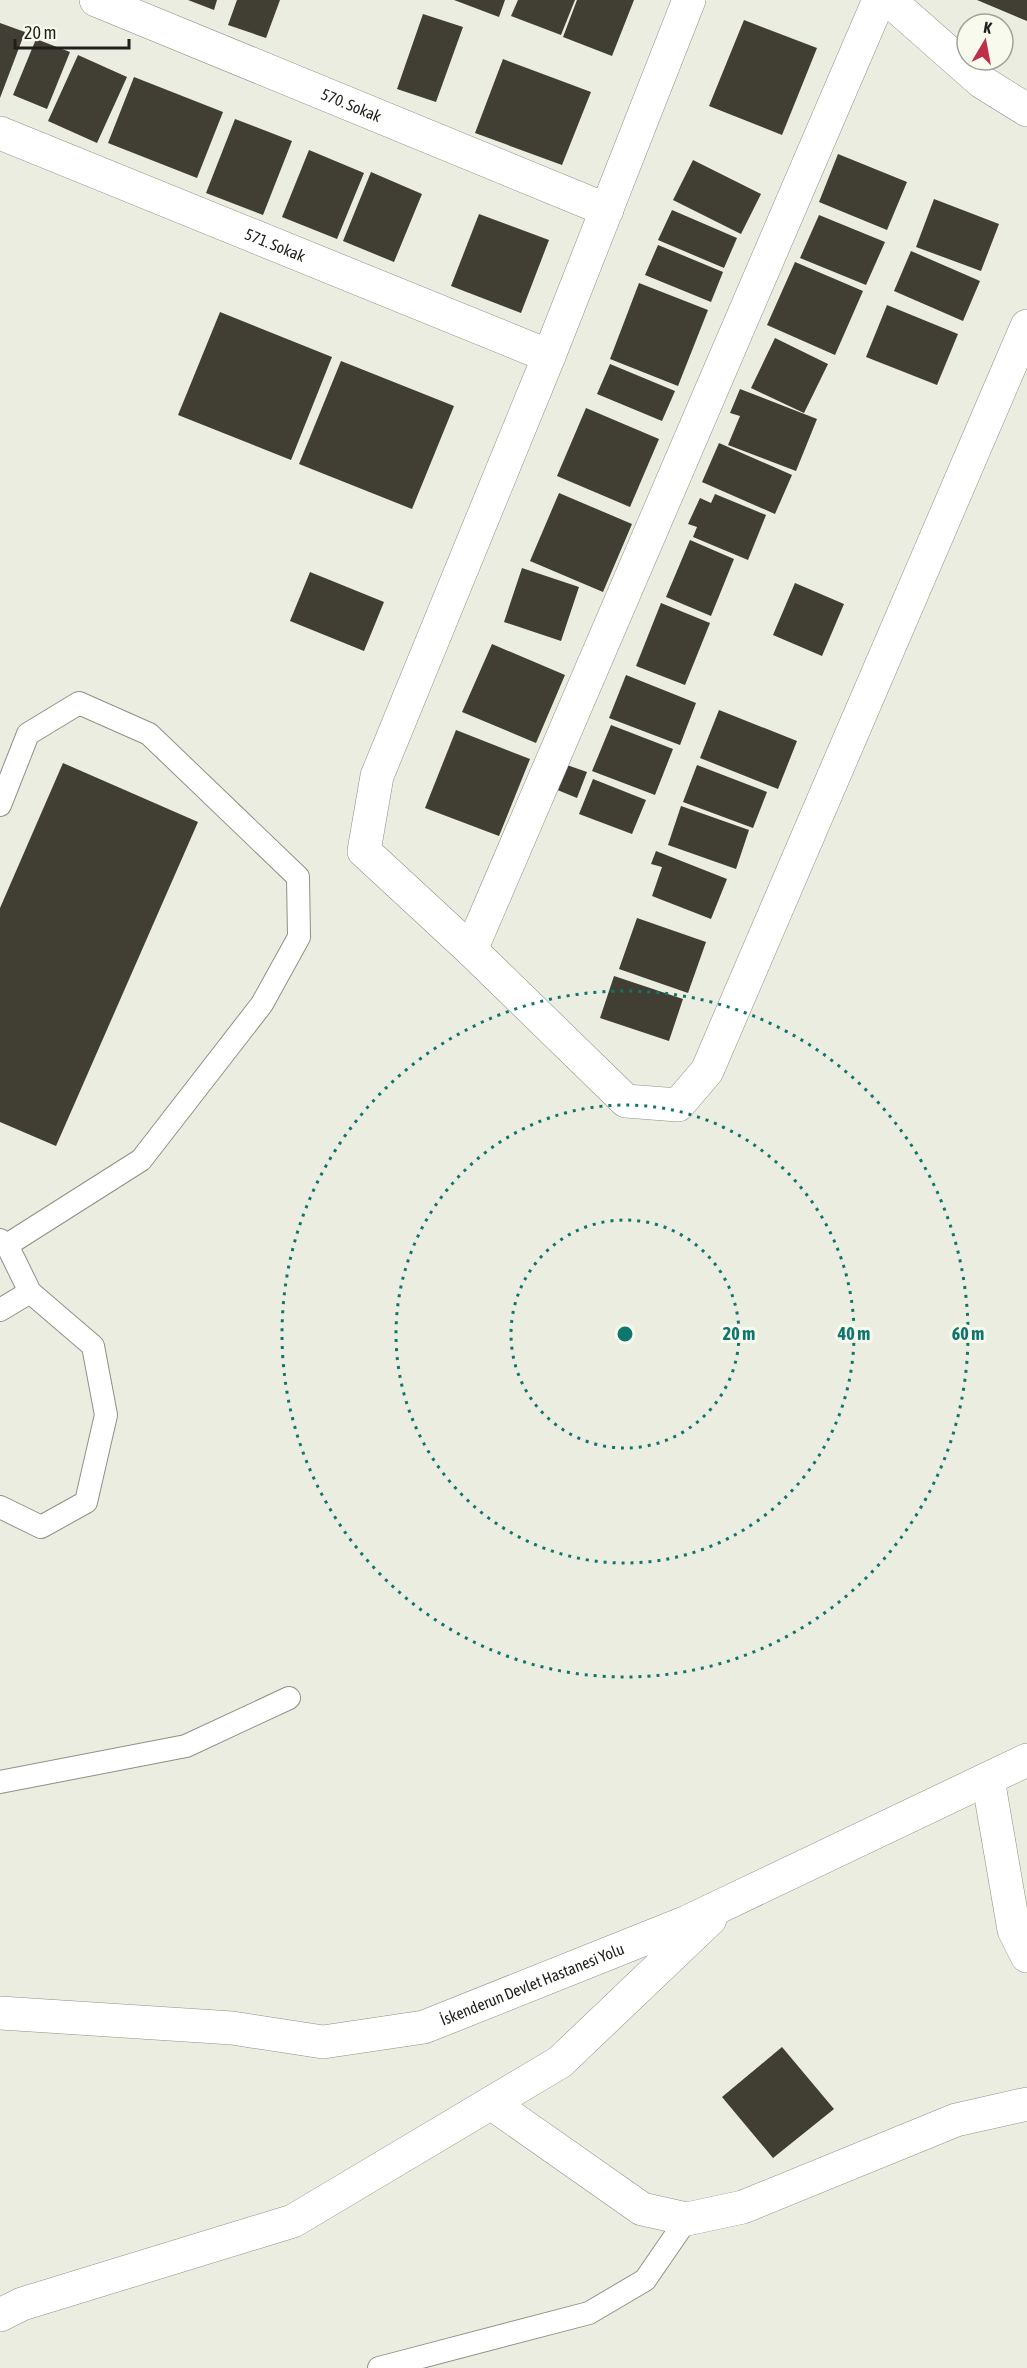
<svg xmlns="http://www.w3.org/2000/svg" width="1027" height="2368" font-family="'Asap Condensed',sans-serif">
<style>
.building{fill:#413e34}
.lines{fill:none;stroke-linecap:round;stroke-linejoin:round}
.service-casing{stroke:#8f9186;stroke-width:24}
.minor-casing{stroke:#8f9186;stroke-width:34}
.service{stroke:#fff;stroke-width:22}
.minor{stroke:#fff;stroke-width:33}
.ring{fill:none;stroke:#0f766e;stroke-width:3;stroke-dasharray:3 6}
.labels{text-anchor:middle;stroke-width:6;stroke-linejoin:round;paint-order:stroke}
.street-label{font-size:16px;fill:#1f201b;stroke:#f7faed}
.centre{fill:#0f766e;stroke:#f7faed;stroke-width:3}
.ring-label{font-size:18px;text-anchor:middle;font-weight:bold;fill:#0f766e;stroke:#f7faed;stroke-width:6;stroke-linejoin:round;paint-order:stroke}
</style>
<rect width="100%" height="100%" fill="#eaede0"/>
<path class="building" d="M188 0H217L214 10Z
M237 0H280L266 38 228 25Z
M454 0H505L499 17Z
M518 0H575L561 35 511 16Z
M577 0H634L612 56 563 37Z
M977 0H1027V21Z
M423 14 463 27 436 102 397 89Z
M744 20 817 48 782 135 709 106Z
M0 23 25 32 0 98Z
M36 39 70 52 47 109 13 95Z
M78 55 127 77 97 143 48 121Z
M503 59 591 92 562 165 475 133Z
M134 77 223 112 197 178 108 143Z
M235 119 292 141 263 215 206 193Z
M309 150 364 173 337 239 282 217Z
M838 154 907 182 887 230 819 202Z
M693 160 761 194 741 234 673 200Z
M371 172 422 194 394 262 343 241Z
M934 199 999 224 981 271 916 247Z
M672 210 737 238 724 268 658 240Z
M479 214 549 240 521 313 451 286Z
M819 215 885 242 866 285 800 258Z
M658 245 723 272 711 302 645 275Z
M911 251 980 281 963 321 894 291Z
M795 262 863 291 835 355 767 325Z
M639 283 708 310 678 386 610 359Z
M887 305 958 334 937 385 866 357Z
M220 312 332 357 291 460 178 415Z
M775 338 828 364 804 413 751 388Z
M341 361 454 406 412 509 299 464Z
M610 364 675 391 662 421 597 394Z
M740 389 817 419 796 471 728 445 740 416 730 413Z
M586 408 659 439 630 507 557 476Z
M719 443 792 475 775 514 702 482Z
M559 493 632 524 603 592 530 561Z
M715 494 766 515 748 560 693 537 697 527 688 524 700 498 711 503Z
M690 540 734 559 711 616 666 597Z
M522 568 579 587 561 641 504 622Z
M310 572 384 602 364 651 290 621Z
M795 583 844 604 822 656 773 635Z
M661 603 710 623 685 685 636 666Z
M492 644 565 675 536 743 462 712Z
M626 675 696 703 680 745 609 718Z
M719 710 797 741 778 789 700 758Z
M611 725 673 749 655 795 592 771Z
M456 730 530 759 499 836 425 808Z
M63 763 198 822 56 1146 0 1122V908Z
M564 764 587 772 577 798 555 789Z
M697 765 767 792 753 828 683 802Z
M593 779 646 800 632 834 579 814Z
M681 806 749 830 736 869 668 845Z
M656 851 727 879 711 919 652 896 662 867 651 864Z
M637 918 706 942 688 993 619 969Z
M614 976 683 999 669 1041 600 1018Z
M782 2047 834 2109 773 2158 722 2097Z"/>
<g class="lines">
<g class="service-casing">
<path id="service" d="M0 805 28 734 79 703 149 734 298 877 299 937 262 1004 141 1160 7 1245
M0 1240 7 1245 30 1292 93 1346 106 1415 86 1502 41 1527 0 1507
M0 1310 30 1292
M0 1782 186 1746 289 1698
M379 2368 589 2313 645 2280 687 2219"/>
</g>
<g class="minor-casing">
<g id="minor">
<path id="s1" d="M96 0 607 210"/>
<path d="M689 0 549 356 377 776 364 851 471 950 626 1101 678 1105 707 1071 1027 326"/>
<path d="M889 0 982 82 1027 110"/>
<path id="s2" d="M0 133 549 356"/>
<path d="M471 950 879 0"/>
<path d="M988 1779 1014 1930 1027 1956"/>
<path id="s3" d="M0 2013 232 2028 323 2042 424 2027 687 1922 1027 1760"/>
<path d="M491 2103 642 2209 687 2219 743 2207 956 2120 1027 2104"/>
<path d="M0 2315 22 2304 293 2221 560 2062 710 1919"/>
</g>
</g>
<use href="#service" class="service"/>
<use href="#minor" class="minor"/>
</g>
<g class="ring">
<circle cx="625" cy="1334" r="114"/>
<circle cx="625" cy="1334" r="229"/>
<circle cx="625" cy="1334" r="343"/>
</g>
<g class="labels">
<g class="street-label">
<text dy="6" stroke="none"><textPath href="#s1" startOffset="276">570. Sokak</textPath></text>
<text dy="6" stroke="none"><textPath href="#s2" startOffset="297">571. Sokak</textPath></text>
<text dy="6" stroke="none"><textPath href="#s3" startOffset="543">İskenderun Devlet Hastanesi Yolu</textPath></text>
</g>
</g>
<circle cx="625" cy="1334" r="9" class="centre"/>
<g class="ring-label">
<text x="739" y="1340">20 m</text>
<text x="854" y="1340">40 m</text>
<text x="968" y="1340">60 m</text>
</g>
<g transform="translate(985 42) rotate(10)"><circle r="28" fill="#f7faed" stroke="#a1a399" stroke-width="1.5"/>
<path d="M0-4.5L10 22L0 15L-10 22Z" fill="#bf2f4a"/>
<text y="-9" font-size="16" font-weight="bold" text-anchor="middle" fill="#1f201b">K</text>
</g>
<path d="M15 39v9h114v-9" fill="none" stroke="#1f201b" stroke-width="3"/>
<text x="24" y="39" font-size="18" fill="#1f201b" stroke="#f7faed" stroke-width="4.5" paint-order="stroke">20 m</text>
</svg>
